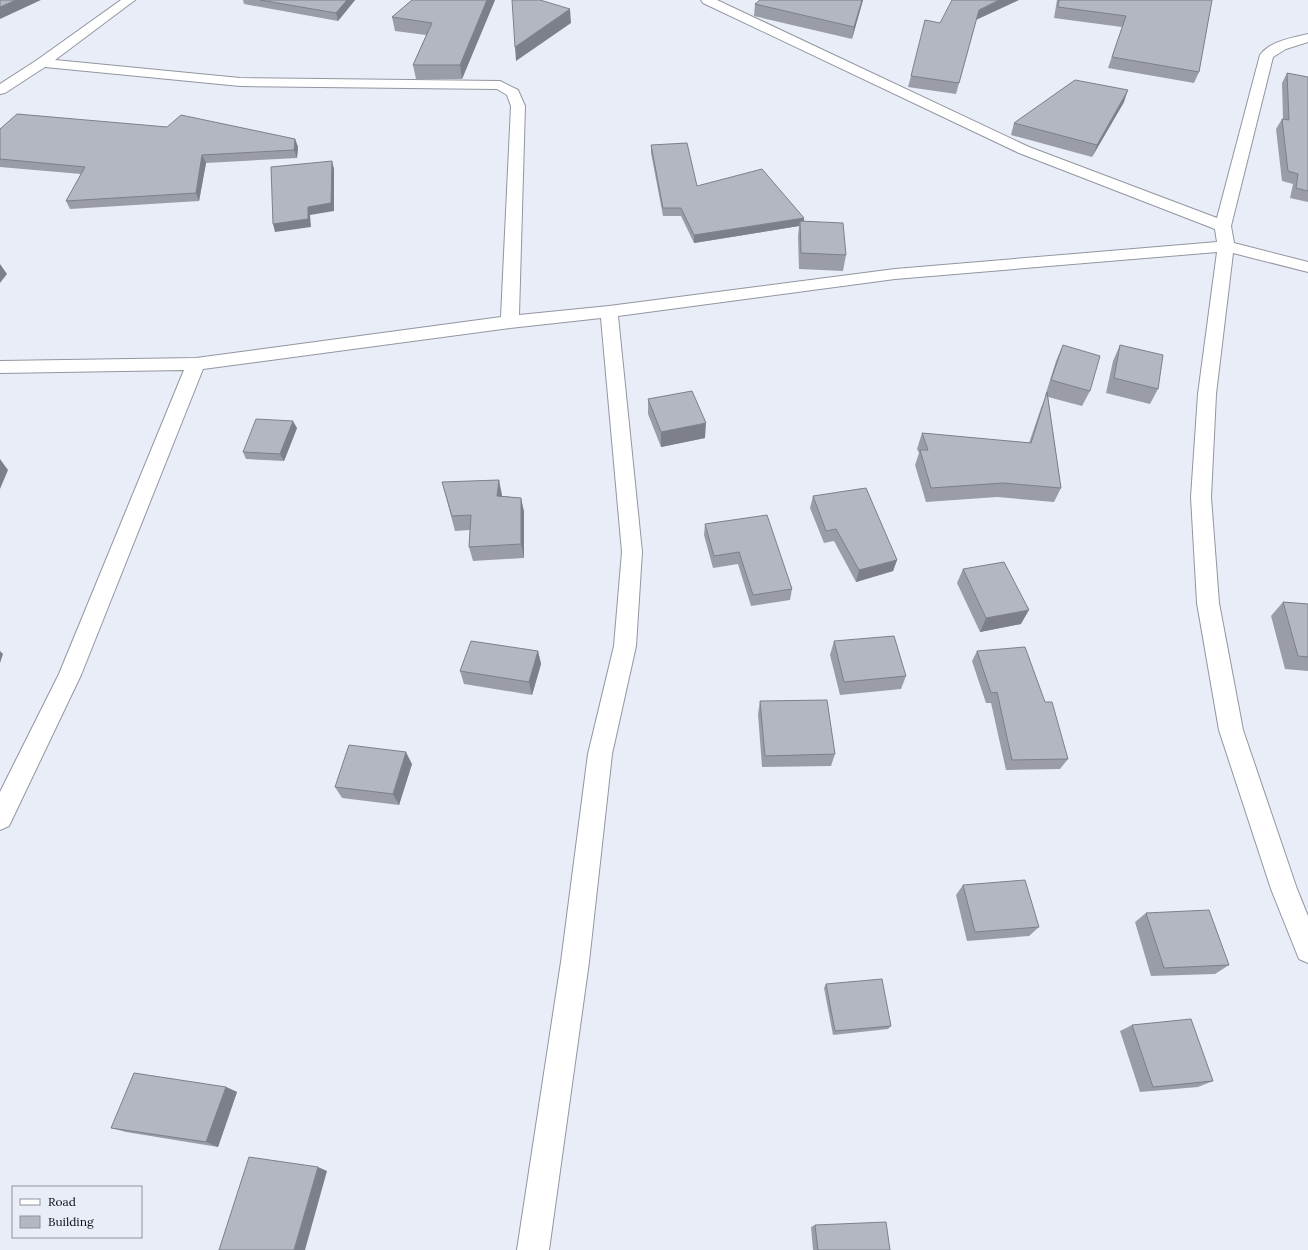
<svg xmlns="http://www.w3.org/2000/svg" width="1308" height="1250" font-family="Lora,serif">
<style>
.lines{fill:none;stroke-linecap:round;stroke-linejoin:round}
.street-casing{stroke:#9296a0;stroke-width:2}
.street{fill:#fff;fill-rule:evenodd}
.wall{fill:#9a9da7}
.shaded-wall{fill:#7d8088}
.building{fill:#b3b7c2;stroke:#7d8088}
</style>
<rect width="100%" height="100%" fill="#e8edf7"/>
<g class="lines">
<g class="street-casing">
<path id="street" d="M121 0H135L55 60 240 78 500 81 518 90 525 106 519 315 609 306 895 269 1217 242 1215 229 1019 153 703 3 701 0H717L1029 147 1217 218 1260 55C1270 41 1292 38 1308 34V42L1286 49 1273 57 1231 226 1234 243 1308 262V272L1233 253 1216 394 1211 497 1219 603 1243 730 1297 889 1308 916V963L1299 959 1271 889 1219 730 1197 603 1191 497 1198 394 1217 252 895 279 618 316 642 552 636 646 612 754 589 962 549 1250H517L561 962 588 754 614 646 622 552 601 318 510 328 203 369 81 675 9 826 0 830V792L59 674 184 370 0 373V361L196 358 501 317 511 106 507 95 497 89 240 86 45 67 5 93 0 94V84L37 60Z"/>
</g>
<use href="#street" class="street"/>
</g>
<path class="wall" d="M243 0H355L338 21 244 4Z
M412 0H495L462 79H416L413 65 426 35 395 31 392 17Z
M863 0 852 39 754 16 755 4Z
M1057 0H1212L1199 72 1194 83 1108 68 1122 27 1054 18Z
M976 20 956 94 908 87 911 76 940 23Z
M1287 73 1308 77V202L1290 198 1293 184 1282 181 1276 129 1282 119H1283L1282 83Z
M1124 102 1092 157 1011 135 1014 123Z
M0 129 295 139 298 147 297 158 206 163 199 201 70 209 66 201 81 174 0 167Z
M651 145 697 186 804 218V221L846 255 843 271 799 269 798 237 799 226 694 243 681 216H663L651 153Z
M1063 345 1090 391 1082 406 1048 397 1061 488 1054 502 997 497 926 502 915 465 919 453 917 449 922 433 1029 443 1041 408 1046 396H1045L1056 361Z
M1120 345 1158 389 1150 404 1106 393 1113 361Z
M648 399 705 438 661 447 648 414Z
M297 428 284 461 246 459 243 452Z
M442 482 502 495V496L521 498 524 512V558L473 561 469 547 470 530 455 531Z
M813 496 897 560 893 571 856 582 834 541 824 543 810 508Z
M705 524 792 589 790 600 751 606 738 564 713 568 704 535Z
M963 569 1021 624 980 632 957 583Z
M1283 602 1308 604V671L1285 669 1271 616Z
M834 641 906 676 901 689 840 695 830 655Z
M538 651 541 664 532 695 464 684 460 671Z
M977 651 1045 702 1068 759 1060 769 1006 770 991 703H986L972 661Z
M760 701 835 754 831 766 762 767 758 714Z
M412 764 399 805 342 798 335 787Z
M963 885 1039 927 1029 936 967 941 956 895Z
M1146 913 1229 965 1215 974 1151 976 1135 922Z
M826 984 891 1026 888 1029 833 1035 824 988Z
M1132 1025 1213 1081 1198 1087 1140 1092 1120 1031Z
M226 1087 237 1092 218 1147 126 1132 111 1128Z
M815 1225 890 1250H813L811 1227Z"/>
<path class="shaded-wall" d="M16 0H41L0 19V7Z
M347 0H355L338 21 336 13Z
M487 0H495L462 79 460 65Z
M862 0H863L852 39 854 27Z
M999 0H1019L976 20 956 94 979 10Z
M570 9 571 23 516 61 515 47Z
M1128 90 1124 102 1092 157 1097 145Z
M295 139 298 147 297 158 294 150Z
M202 155 206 163 199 201 196 193Z
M332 161 334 169V211L310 215 311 227 275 232 273 224 308 207Z
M804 218 803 226 800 221 799 226 694 243V235Z
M0 264 7 274 0 283Z
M293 421 297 428 284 461 280 454Z
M706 423 705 438 661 447V432Z
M0 459 8 470 0 489Z
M499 480 502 495 500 511 497 496Z
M521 498 524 512V558L521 544Z
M897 560 893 571 856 582 859 570Z
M1029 610 1021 624 980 632 986 618Z
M0 651 3 654 0 663Z
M538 651 541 664 532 695 529 682Z
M406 752 412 764 399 805 393 794Z
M226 1087 237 1092 218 1147 206 1142Z
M318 1167 327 1171 305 1250H294Z"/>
<path class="building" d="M0 0H16L0 7Z
M260 0H347L336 13Z
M412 0H487L460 65H413L432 23 392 17Z
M512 0H540L570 9 515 47Z
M760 0H862L854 27 755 4Z
M952 0H999L979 10 959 83 911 76 925 20 940 23Z
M1059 0H1212L1199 72 1112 57 1126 16 1058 7Z
M1287 73 1308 77V191L1296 188 1298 174 1288 171 1282 119 1289 120Z
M1075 80 1128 90 1097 145 1014 123Z
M17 114 167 127 181 115 295 139 294 150 202 155 196 193 66 201 85 167 0 159V129Z
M687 143 697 186 762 169 804 218 694 235 681 208H663L651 145Z
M332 161 331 203 308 207V219L273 224 271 167Z
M800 221 843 223 846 255 801 253Z
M1063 345 1100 356 1090 391 1051 380Z
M1120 345 1163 355 1158 389 1114 378Z
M692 391 706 423 661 432 648 399Z
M1047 392 1061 488 1003 483 931 488 920 450H928L922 433 1031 443Z
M256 419 293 421 280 454 243 452Z
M499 480 497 496 521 498V544L469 547 471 515 452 516 442 482Z
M866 488 897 560 859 570 836 529 826 531 813 496Z
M767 515 792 589 753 595 739 552 714 556 705 524Z
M1004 562 1029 610 986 618 963 569Z
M1283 602 1308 604V657L1298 656Z
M894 636 906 676 844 682 834 641Z
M471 641 538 651 529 682 460 671Z
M1025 647 1045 702H1052L1068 759 1012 760 997 692 991 693 977 651Z
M827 700 835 754 765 756 760 701Z
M349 745 406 752 393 794 335 787Z
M1025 880 1039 927 975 932 963 885Z
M1209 910 1229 965 1164 968 1146 913Z
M882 979 891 1026 835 1031 826 984Z
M1191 1019 1213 1081 1153 1087 1132 1025Z
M134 1073 226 1087 206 1142 111 1128Z
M249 1157 318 1167 294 1250H219Z
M886 1222 890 1250H818L815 1225Z"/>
<rect x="12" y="1186" width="130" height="52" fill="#e8edf7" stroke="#90939b"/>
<rect x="20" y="1199" width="20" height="6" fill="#ffffff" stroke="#90939b"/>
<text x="48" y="1206" font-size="12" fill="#0b0d10">Road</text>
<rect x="20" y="1216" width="20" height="12" fill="#b3b7c2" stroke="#90939b"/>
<text x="48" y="1226" font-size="12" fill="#0b0d10">Building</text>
</svg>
